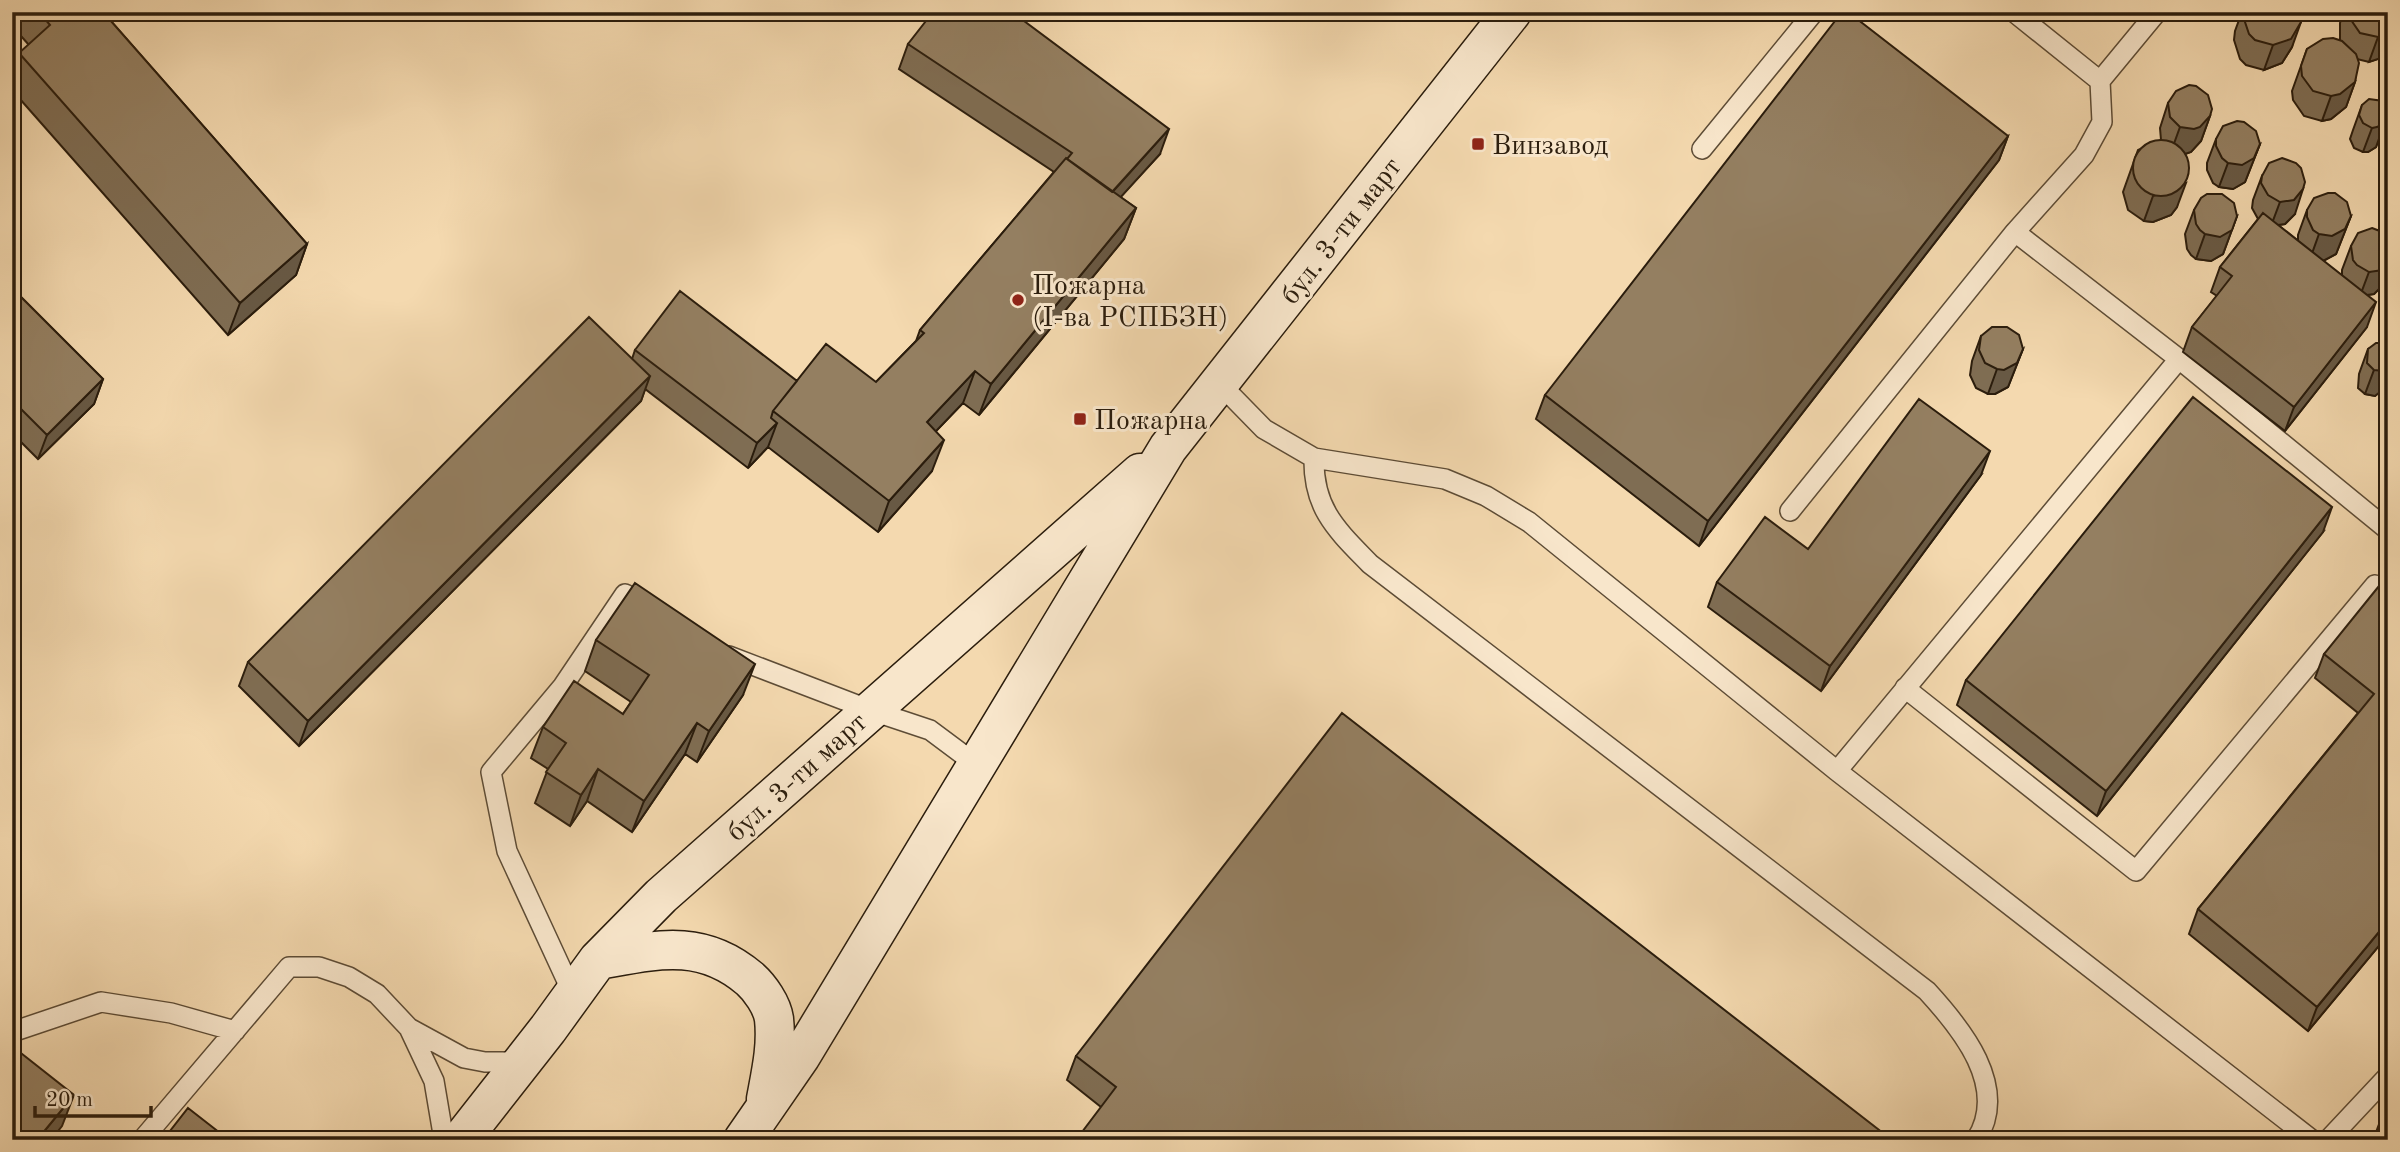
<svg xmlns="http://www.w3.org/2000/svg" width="2400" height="1152" font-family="'Old Standard TT',serif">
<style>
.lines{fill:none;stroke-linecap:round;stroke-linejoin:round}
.lane-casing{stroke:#5d4c36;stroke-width:22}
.secondary-casing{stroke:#2b1d0d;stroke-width:41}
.lane{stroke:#f8e6cb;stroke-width:19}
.secondary{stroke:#f8e6cb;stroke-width:38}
.wall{fill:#7f6d53;stroke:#2b1d0d;stroke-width:2}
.shaded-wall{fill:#685944;stroke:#2b1d0d;stroke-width:2}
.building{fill:#947f61;stroke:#2b1d0d;stroke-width:2}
.poi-dot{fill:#8f2418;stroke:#f8e6cb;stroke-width:2.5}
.labels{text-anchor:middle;stroke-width:6;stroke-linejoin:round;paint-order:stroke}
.poi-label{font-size:28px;fill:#2b1d0d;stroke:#f8e6cb;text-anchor:start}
.street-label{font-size:28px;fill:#2b1d0d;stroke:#f8e6cb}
</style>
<rect width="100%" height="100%" fill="#f4d9af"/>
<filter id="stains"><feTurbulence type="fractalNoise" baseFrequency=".00286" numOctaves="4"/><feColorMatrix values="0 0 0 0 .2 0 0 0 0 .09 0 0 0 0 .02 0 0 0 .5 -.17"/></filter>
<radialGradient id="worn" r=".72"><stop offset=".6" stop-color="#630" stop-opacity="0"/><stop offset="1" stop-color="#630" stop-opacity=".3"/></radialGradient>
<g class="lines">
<g class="lane-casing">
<path id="lane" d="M2100 81 2157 12
M1702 149 1814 12
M2015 232 2179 359 2388 530
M1219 383 1264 429 1314 458 1445 479 1486 496 1529 522 1837 771 2312 1140
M1314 458C1313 509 1337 530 1370 564L1927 991C1961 1028 2010 1087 1976 1140
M1790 511 2015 232 2084 155 2102 122 2100 81 2014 12
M729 656 870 710 930 730 977 765
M1905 688 2136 871 2375 585
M1837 771 2179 359
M573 994 507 851 491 772 563 686 625 594 649 610
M409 1028 464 1058 485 1062H522
M12 1032 101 1002 171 1013 235 1031
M142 1140 289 967H319L349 977 377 994 409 1028 434 1081 444 1140
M2328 1140 2388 1076"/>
</g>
<g class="secondary-casing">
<path id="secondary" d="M598 960C655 950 701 937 750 979 760 988 772 1005 774 1019 777 1046 771 1072 766 1099
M461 1140 548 1029 598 960 661 896 1140 473
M743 1140 801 1056 1168 448 1512 12"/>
</g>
<use href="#lane" class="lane"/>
<use href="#secondary" class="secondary"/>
</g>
<path class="wall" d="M12 12H103L307 244 296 275 228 335 12 90V71L19 53 29 45 12 26Z
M2057 12H2071L2066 19Z
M2242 12H2299L2292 47 2282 63 2264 70 2246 65 2240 59 2234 40 2235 31Z
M2344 12H2388V54L2387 56 2369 62 2357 59 2355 82 2346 107 2331 119 2322 121 2304 116 2293 100 2292 91 2307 49 2340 40V23Z
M908 44 1160 154 1120 197 1136 208 1124 239 979 415 963 403 936 431 932 471 878 532 768 447 748 468 645 389 641 401 299 746 239 686 248 662 632 359 635 350 797 381 876 382 916 341 920 330 1054 172 899 69Z
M2388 76V113L2376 147 2368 152H2363L2354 148 2350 139 2353 130 2362 105 2381 101 2382 92Z
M2168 103 2210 116 2201 141 2191 152 2185 154 2177 207 2171 215 2153 222 2144 221 2128 210 2123 192 2138 150 2161 140 2160 128Z
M2008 136 1999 160 1699 546 1536 419 1545 395Z
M2216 139 2260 144 2245 182 2233 189 2219 187 2213 183 2207 170V163Z
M2388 151V173L2383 166Z
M2262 176 2295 214 2285 224 2278 225 2298 241V235L2307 210 2351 216 2336 254 2323 261 2342 276V270L2351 246 2388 235V273L2384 284 2374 294 2367 295V327L2285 431 2183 352 2192 327 2217 296 2211 292 2220 267 2258 219 2252 208 2253 200Z
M2194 210 2237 216 2223 254 2211 261 2196 259 2191 255 2187 249 2185 234Z
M12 288 103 379 94 404 38 459 12 433Z
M2388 322V381L2386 387 2375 396 2365 394 2358 388 2359 374 2368 349 2380 343Z
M1981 336 2023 349 2008 387 1995 394H1988L1976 388 1970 375 1972 361Z
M1981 475 1821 691 1708 607 1717 582 1808 549Z
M2323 532 2097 816 1957 705 1966 680Z
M2388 593V935L2308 1031 2189 934 2198 909 2358 713 2315 678 2324 654Z
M596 640 743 695 697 762 685 754 632 832 587 801 570 826 535 803 548 769 531 758 543 727 623 714 631 702 585 671Z
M1076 1056 1892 1140 1101 1107 1067 1080Z
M2388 1100V1140H2381L2375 1135Z"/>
<path class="shaded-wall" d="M2301 22 2292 47 2282 63 2264 70 2273 45Z
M2388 34V54L2387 56 2369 62 2378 37Z
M2355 82 2346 107 2331 119 2322 121 2331 96Z
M2210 116 2201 141 2191 152 2185 154 2171 152 2180 127Z
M2385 122 2376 147 2368 152H2363L2372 128Z
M1169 129 1160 154 1099 221 1108 197Z
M2008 136 1999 160 1699 546 1708 521Z
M2260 144 2245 182 2233 189 2219 187 2228 163Z
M2186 183 2177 207 2171 215 2153 222 2144 221 2153 196Z
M2303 189 2295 214 2285 224 2271 226 2280 202Z
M1136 208 1124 239 979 415 991 384Z
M2237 216 2223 254 2211 261 2196 259 2205 234Z
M2351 216 2336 254 2323 261 2310 259 2319 234Z
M307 244 296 275 228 335 240 303Z
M2388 264V273L2384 284 2374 294 2360 296 2369 272Z
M2376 302 2367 327 2285 431 2294 407Z
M2023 349 2008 387 1995 394H1988L1997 369Z
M2388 368V381L2386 387 2375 396 2365 394 2374 370Z
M975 371 963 403 915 453 927 422Z
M650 376 641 401 299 746 308 721Z
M103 379 94 404 38 459 47 435Z
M777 423 768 447 748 468 757 443Z
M944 440 932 471 878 532 889 501Z
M1990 451 1981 475 1821 691 1830 666Z
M2332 507 2323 532 2097 816 2106 791Z
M755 664 743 695 697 762 709 731Z
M697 723 685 754 632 832 644 801Z
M598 769 587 801 570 826 581 795Z
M2388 921V935L2308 1031 2317 1007Z
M74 1095 62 1126 51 1140H37Z"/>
<path class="building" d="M39 12H103L307 244 240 303 19 53 50 25Z
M933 12H1012L1169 129 1112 192 1067 159 1072 153 908 44Z
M1842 12H1848L2008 136 1708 521 1545 395Z
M2243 12H2299L2301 22 2291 39 2273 45 2255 40 2249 34 2243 16Z
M2349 12H2388V34L2378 37 2360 33 2349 17Z
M2333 38 2342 41 2356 54 2359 63 2355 82 2340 94 2331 96 2313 91 2302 76 2301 66 2307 49 2323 39Z
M2189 85 2196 86 2208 95 2212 109 2210 116 2200 127 2194 129 2180 127 2170 117 2168 103 2176 91Z
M2369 99 2383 101 2388 109 2385 122 2377 127 2372 128 2363 123 2359 115 2362 105Z
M2237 121 2244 122 2256 131 2260 144 2254 158 2242 165 2228 163 2222 158 2216 146V139L2223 126Z
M2133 168a28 28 0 1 1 56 0a28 28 0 1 1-56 0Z
M1066 158 1136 208 991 384 975 371 927 422 944 440 889 501 773 411 826 344 876 382 924 333 920 330Z
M2282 158 2296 163 2301 168 2305 182 2303 189 2294 200 2280 202 2268 195 2261 183 2262 176 2269 163Z
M2328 193H2335L2347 202 2351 216 2345 229 2332 236 2319 234 2313 230 2307 217V210L2314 198Z
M2207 194H2222L2234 203 2237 216 2232 230 2220 237 2205 234 2200 230 2196 224 2194 210 2201 198Z
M2263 213 2376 302 2294 407 2192 327 2232 276 2220 267Z
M2372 228 2385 233 2388 235V264L2383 270 2369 272 2357 265 2353 260 2351 246 2358 233Z
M12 288 103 379 47 435 12 400Z
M680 291 797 381 773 411 771 418 777 423 757 443 635 350Z
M589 317 650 376 308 721 248 662Z
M1992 327H2007L2019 335 2023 349 2017 363 2004 370 1997 369 1985 363 1979 350 1981 336Z
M2376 343H2385L2388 345V368L2384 371 2374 370 2367 363 2368 349Z
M2193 397 2332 507 2106 791 1966 680Z
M1919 399 1990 451 1830 666 1717 582 1765 517 1808 549Z
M635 583 755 664 709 731 697 723 644 801 598 769 581 795 546 772 566 743 543 727 574 681 623 714 649 675 596 640Z
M2379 586 2388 593V921L2317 1007 2198 909 2374 694 2324 654Z
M1342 713 1892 1140H1076L1116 1087 1076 1056Z
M12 1046 74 1095 37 1140H12Z
M2388 1100V1113L2384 1110Z
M188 1108 229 1140H163Z"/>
<g class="poi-dot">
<rect x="1471" y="137" width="14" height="14" rx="3.5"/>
<circle cx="1018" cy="300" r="7"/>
<rect x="1073" y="412" width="14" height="14" rx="3.5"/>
</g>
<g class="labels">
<g class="poi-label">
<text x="1492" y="154">Винзавод</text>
<text x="1032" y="294">Пожарна<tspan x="1032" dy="32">(I-ва РСПБЗН)</tspan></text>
<text x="1094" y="429">Пожарна</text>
</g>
<g class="street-label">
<text transform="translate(1340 230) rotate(-52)" y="10">бул. 3-ти март</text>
<text transform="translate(796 776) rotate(-42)" y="10">бул. 3-ти март</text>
</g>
</g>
<rect width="2400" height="1152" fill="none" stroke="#f4d9af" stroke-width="42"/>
<rect x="14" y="14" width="2372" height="1124" fill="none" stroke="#2b1d0d" stroke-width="3.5"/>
<rect x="21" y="21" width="2358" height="1110" fill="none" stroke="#2b1d0d" stroke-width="2"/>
<path d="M35 1106v10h116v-10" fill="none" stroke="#2b1d0d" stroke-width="3.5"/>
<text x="46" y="1106" font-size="21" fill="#2b1d0d" stroke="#f8e6cb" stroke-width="5" paint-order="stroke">20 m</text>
<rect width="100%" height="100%" filter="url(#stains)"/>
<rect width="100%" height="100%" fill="url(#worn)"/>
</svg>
